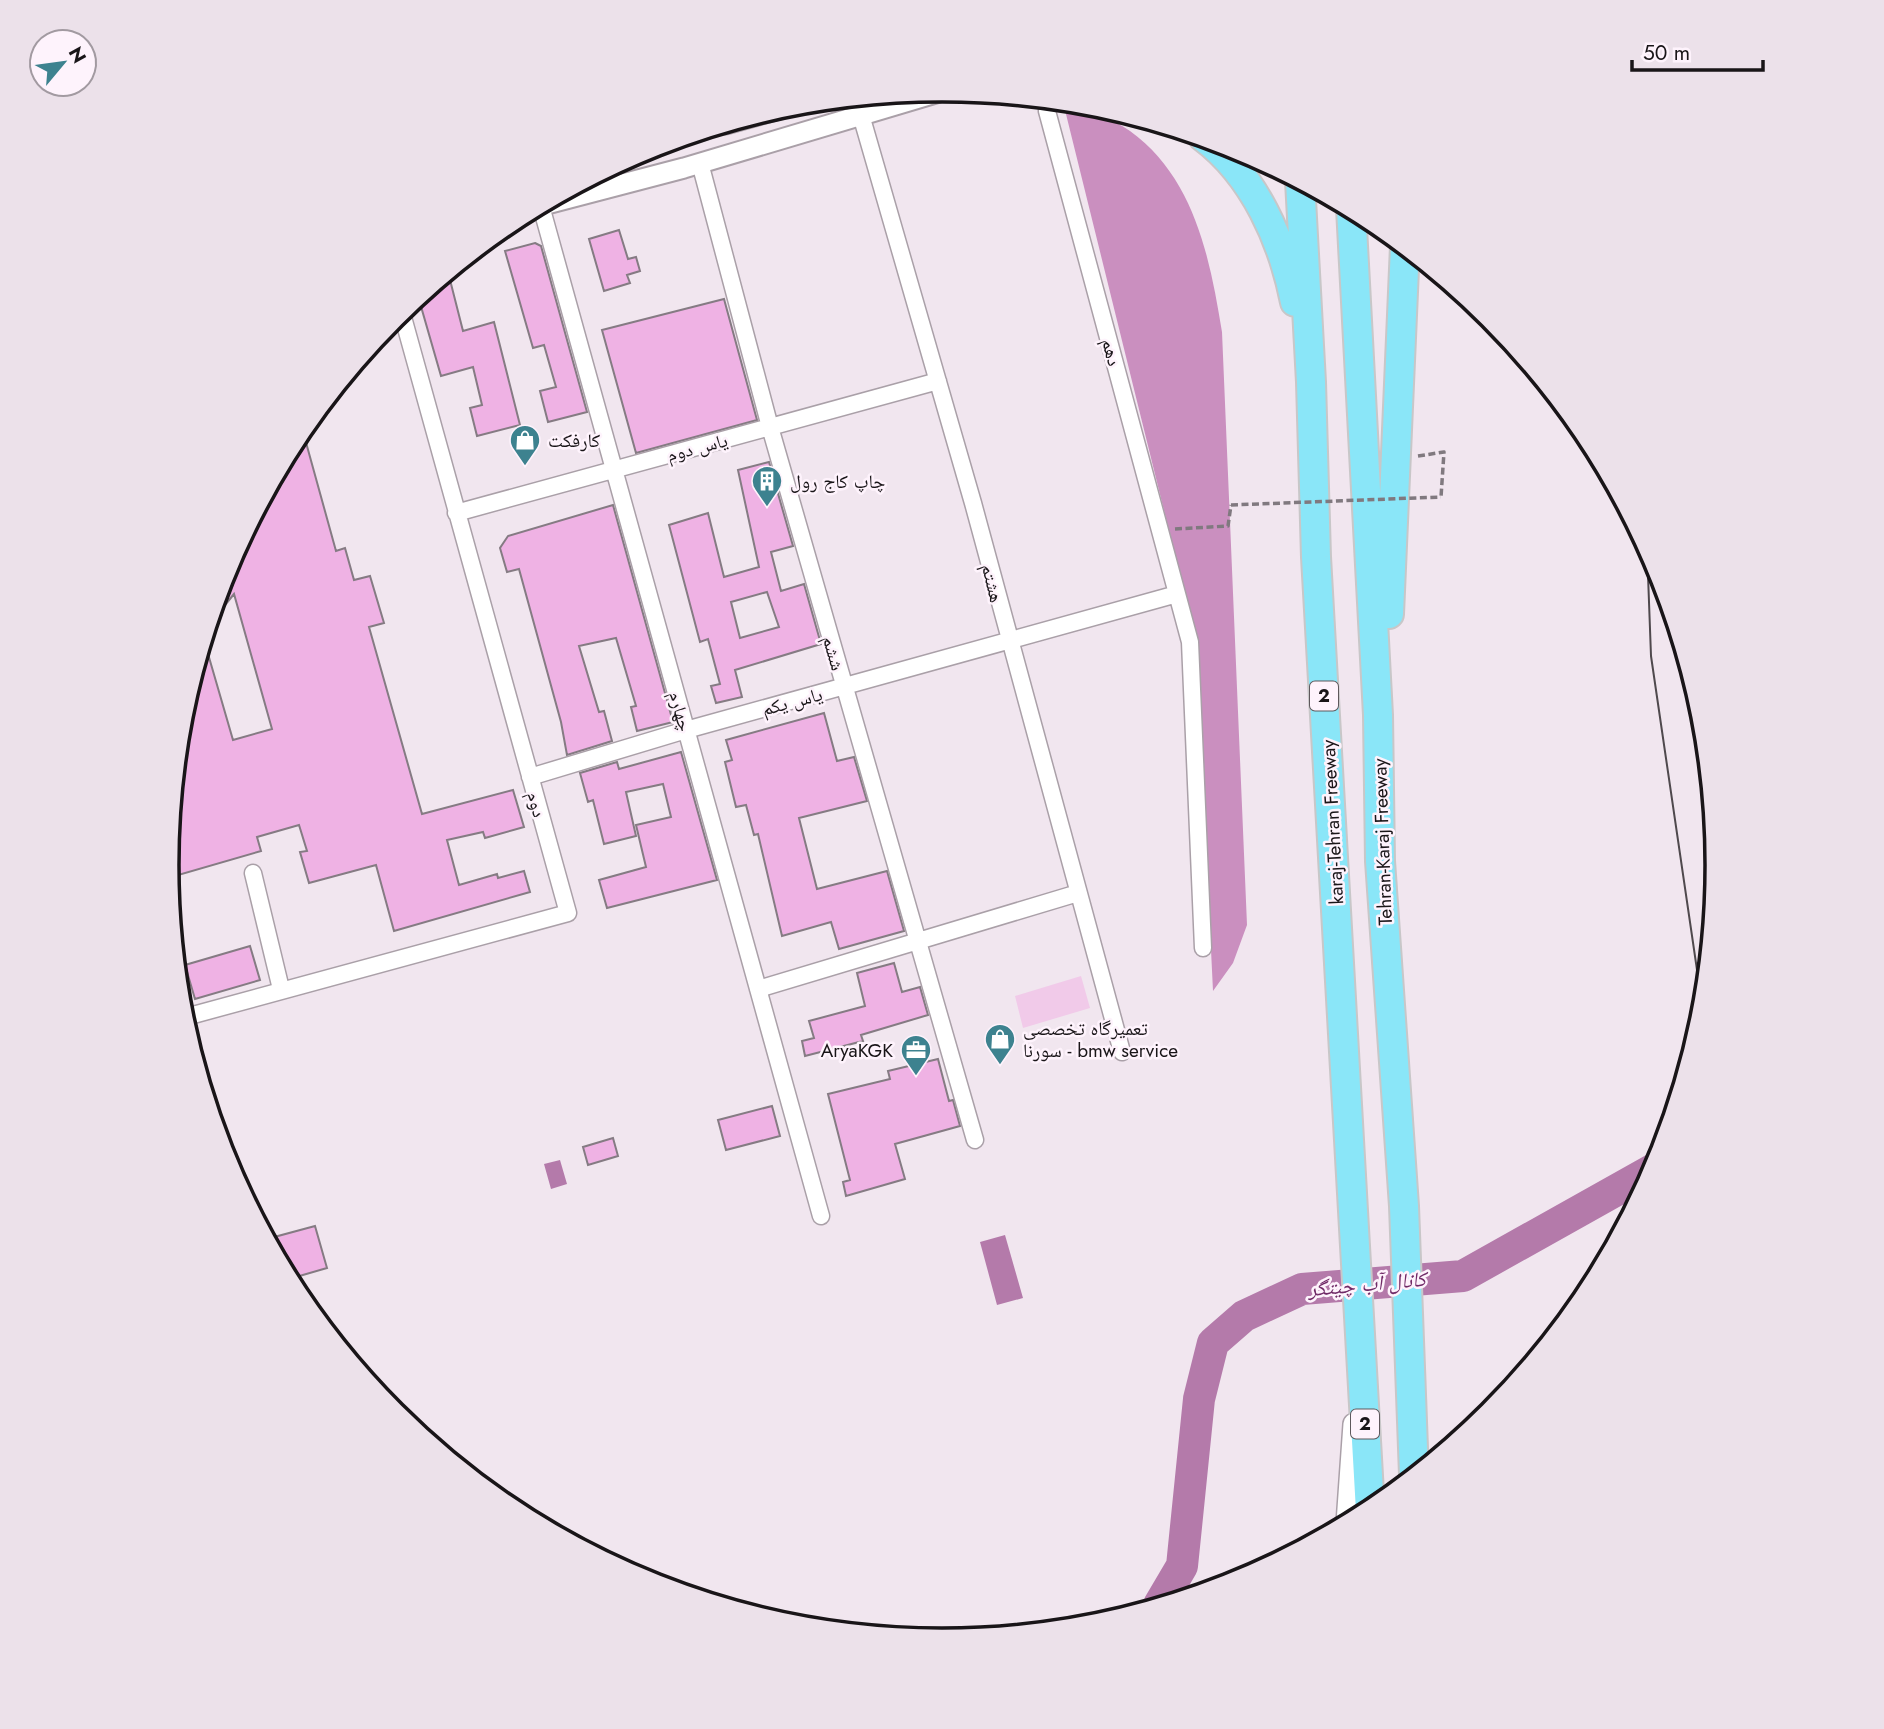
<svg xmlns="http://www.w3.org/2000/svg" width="1884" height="1729" font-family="Jost,'Noto Naskh Arabic',sans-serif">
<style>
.green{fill:#f1cae9}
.forest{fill:#ca8fbf}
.water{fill:#b47aaa}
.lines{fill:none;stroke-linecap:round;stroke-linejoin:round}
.river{stroke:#b47aaa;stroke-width:32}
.building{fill:#efb2e4;stroke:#857b83;stroke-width:2;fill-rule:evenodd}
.minor-casing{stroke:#aaa0a8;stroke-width:19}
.tertiary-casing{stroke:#aaa0a8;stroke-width:23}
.secondary-casing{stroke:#aaa0a8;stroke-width:24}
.motorway-casing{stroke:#c8c7c8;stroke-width:32}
.path{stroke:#80797f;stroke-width:3.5;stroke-dasharray:7 3.5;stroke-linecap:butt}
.minor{stroke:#fff;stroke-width:16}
.tertiary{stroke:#fff;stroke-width:19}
.secondary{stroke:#fff;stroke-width:21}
.motorway{stroke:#8ae6f8;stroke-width:28}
.tram{stroke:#4f494d;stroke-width:2}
.path-bridge{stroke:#80797f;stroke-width:3.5;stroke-dasharray:7 3.5;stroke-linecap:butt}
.labels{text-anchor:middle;stroke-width:5;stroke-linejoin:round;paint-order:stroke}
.shield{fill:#fef3fc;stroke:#5e585c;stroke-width:2}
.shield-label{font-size:18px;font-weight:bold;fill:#191518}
.street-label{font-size:19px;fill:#191518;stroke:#fef3fc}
.poi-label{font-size:19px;fill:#191518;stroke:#fef3fc;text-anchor:start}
.water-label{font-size:21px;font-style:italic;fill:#702a67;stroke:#fef3fc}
.rim{fill:none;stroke:#191518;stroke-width:3.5}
</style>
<rect width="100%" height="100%" fill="#f1e6ef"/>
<path class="green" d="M1081 976 1090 1008 1023 1028 1015 996Z"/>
<path class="forest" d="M1064 106C1087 112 1111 117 1130 131 1195 178 1210 259 1222 332L1247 925 1233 963 1213 991 1196 640Z"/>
<path class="water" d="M560 1160 567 1184 551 1189 544 1164Z
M1005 1235 1023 1298 997 1305 980 1242Z"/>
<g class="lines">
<path class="river" d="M1159 1605 1182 1566 1199 1399 1213 1343 1244 1316 1302 1289 1463 1276 1654 1169"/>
</g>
<path class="building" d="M619 230 628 259 636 257 640 271 627 275 630 283 604 291 589 239Z
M535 243 541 246 587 412 548 422 540 391 556 387 544 345 533 348 505 251Z
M448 272 463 331 494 322 520 425 477 436 470 408 482 405 473 367 441 376 418 296Z
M724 299 757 420 636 453 602 330Z
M302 428 336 551 345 548 354 580 370 576 384 623 369 627 422 814 513 790 524 827 485 838 483 832 447 840 459 885 497 874 498 878 524 871 530 892 394 931 376 865 309 883 300 852 307 851 299 825 257 837 261 851 168 878 167 864 182 713 204 640 233 740 272 729 234 594 208 626 226 567Z
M769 462 793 546 771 552 781 591 804 584 821 644 735 670 742 697 716 703 711 686 720 684 708 639 700 642 669 525 708 513 724 577 759 567 738 470ZM767 592 779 627 740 638 731 602Z
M613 505 673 722 637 731 631 707 636 706 616 638 579 646 599 712 604 711 612 741 567 755 561 722 519 569 507 572 500 548 508 536Z
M824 713 837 761 854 757 867 801 799 818 817 889 887 871 904 931 839 949 831 922 782 936 758 834 754 835 746 805 736 807 725 762 732 760 726 740Z
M681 752 717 880 607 908 599 880 646 867 636 825 671 817 663 784 626 792 636 836 604 844 593 800 588 802 580 773 617 762 619 769Z
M250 946 260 980 195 999 185 965Z
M894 963 902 992 920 987 928 1015 861 1035 863 1041 805 1056 802 1041 814 1038 809 1021 865 1006 857 973Z
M938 1059 949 1101 953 1100 960 1126 895 1144 905 1179 846 1196 843 1182 850 1180 828 1094 890 1079 888 1071Z
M772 1106 780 1136 726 1150 718 1120Z
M613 1138 618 1156 588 1165 583 1147Z
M315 1226 327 1268 289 1279 267 1239Z"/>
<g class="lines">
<g class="minor-casing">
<path id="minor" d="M1047 111 1190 642 1203 948
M861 115 973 503 1122 1052
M700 163 770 427 975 1140
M541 206 821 1216
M456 513 938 381
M530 777 686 730 1177 594
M253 873 281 989
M758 989 1078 893
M182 1018 568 913 401 310"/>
</g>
<g class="tertiary-casing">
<path id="tertiary" d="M726 124 801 103
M535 207 684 168 946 90"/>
</g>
<g class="secondary-casing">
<path id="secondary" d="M1347 1523 1354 1424"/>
</g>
<g class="motorway-casing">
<path id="motorway" d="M1203 137C1254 175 1283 241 1295 302
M1300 181 1311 382 1316 557 1370 1511
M1351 208 1378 715 1380 861 1404 1206 1414 1475
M1389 614 1405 246"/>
</g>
<path class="path" d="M1418 456 1444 452 1441 497
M1175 529 1228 526 1231 505"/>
<use href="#minor" class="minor"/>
<use href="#tertiary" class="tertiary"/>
<use href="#secondary" class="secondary"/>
<use href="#motorway" class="motorway"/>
<path class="tram" d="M1647 548 1651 656 1702 1004"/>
<path class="path-bridge" d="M1231 505 1441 497"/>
</g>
<defs>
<g id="shop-pin" transform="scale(1.575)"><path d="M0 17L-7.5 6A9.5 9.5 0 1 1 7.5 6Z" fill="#3d828f" stroke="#fef3fc"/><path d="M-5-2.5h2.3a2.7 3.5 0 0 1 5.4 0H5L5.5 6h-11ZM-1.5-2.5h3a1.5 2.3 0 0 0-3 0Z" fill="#fff"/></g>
<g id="building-pin" transform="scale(1.575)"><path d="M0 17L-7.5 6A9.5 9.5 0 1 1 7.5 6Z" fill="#3d828f" stroke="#fef3fc"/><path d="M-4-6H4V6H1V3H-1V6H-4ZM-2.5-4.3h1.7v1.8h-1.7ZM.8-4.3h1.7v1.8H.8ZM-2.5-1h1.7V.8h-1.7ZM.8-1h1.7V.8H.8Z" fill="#fff"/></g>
<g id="office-pin" transform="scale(1.575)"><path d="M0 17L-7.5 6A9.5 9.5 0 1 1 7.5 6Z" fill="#3d828f" stroke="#fef3fc"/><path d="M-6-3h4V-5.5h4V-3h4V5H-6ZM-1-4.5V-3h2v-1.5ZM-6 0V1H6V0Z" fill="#fff"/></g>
</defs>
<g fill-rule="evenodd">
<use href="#shop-pin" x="525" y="440"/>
<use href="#building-pin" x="767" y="481"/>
<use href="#shop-pin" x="1000" y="1039"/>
<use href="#office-pin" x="916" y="1050"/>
</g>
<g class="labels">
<g class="shield">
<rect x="1310" y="681.5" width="28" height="29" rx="5"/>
<rect x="1351" y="1409.5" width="28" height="29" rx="5"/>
</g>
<g class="shield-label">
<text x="1324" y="702">2</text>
<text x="1365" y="1430">2</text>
</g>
<g class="street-label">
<text transform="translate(1112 352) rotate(75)" y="7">دهم</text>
<text transform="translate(697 447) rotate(-15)" y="7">یاس دوم</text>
<text transform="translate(993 583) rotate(76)" y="7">هشتم</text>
<text transform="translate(834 653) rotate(74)" y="7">ششم</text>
<text transform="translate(792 701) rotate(-15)" y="7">یاس یکم</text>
<text transform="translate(681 711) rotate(74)" y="7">چهارم</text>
<text transform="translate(537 804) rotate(74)" y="7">دوم</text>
<text transform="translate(1332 822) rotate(-93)" y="7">karaj-Tehran Freeway</text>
<text transform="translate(1382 842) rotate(-92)" y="7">Tehran-Karaj Freeway</text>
</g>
<g class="poi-label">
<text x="548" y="447">کارفکت</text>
<text x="790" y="488">چاپ کاج رول</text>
<text x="1023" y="1035">تعمیرگاه تخصصی<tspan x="1023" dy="22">سورنا - bmw service</tspan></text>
<text x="893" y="1057" text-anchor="end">AryaKGK</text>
</g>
<g class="water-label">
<text transform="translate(1367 1284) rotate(-5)" y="7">کانال آب چیتگر</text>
</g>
</g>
<path d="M0 0H1884V1729H0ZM179 865a763 763 0 1 1 1526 0a763 763 0 1 1-1526 0Z" fill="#ece1ea" fill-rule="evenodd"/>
<path class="rim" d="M179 865a763 763 0 1 1 1526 0a763 763 0 1 1-1526 0Z"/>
<g transform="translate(63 63) rotate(61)"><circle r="33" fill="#fef3fc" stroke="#a29aa1" stroke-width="2"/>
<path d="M0-5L12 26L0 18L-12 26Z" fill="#3d828f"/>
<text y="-10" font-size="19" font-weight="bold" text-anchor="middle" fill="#191518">N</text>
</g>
<path d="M1632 60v10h131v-10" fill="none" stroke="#191518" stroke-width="3.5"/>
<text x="1643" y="60" font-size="21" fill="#191518" stroke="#fef3fc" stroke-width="5" paint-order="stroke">50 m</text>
</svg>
